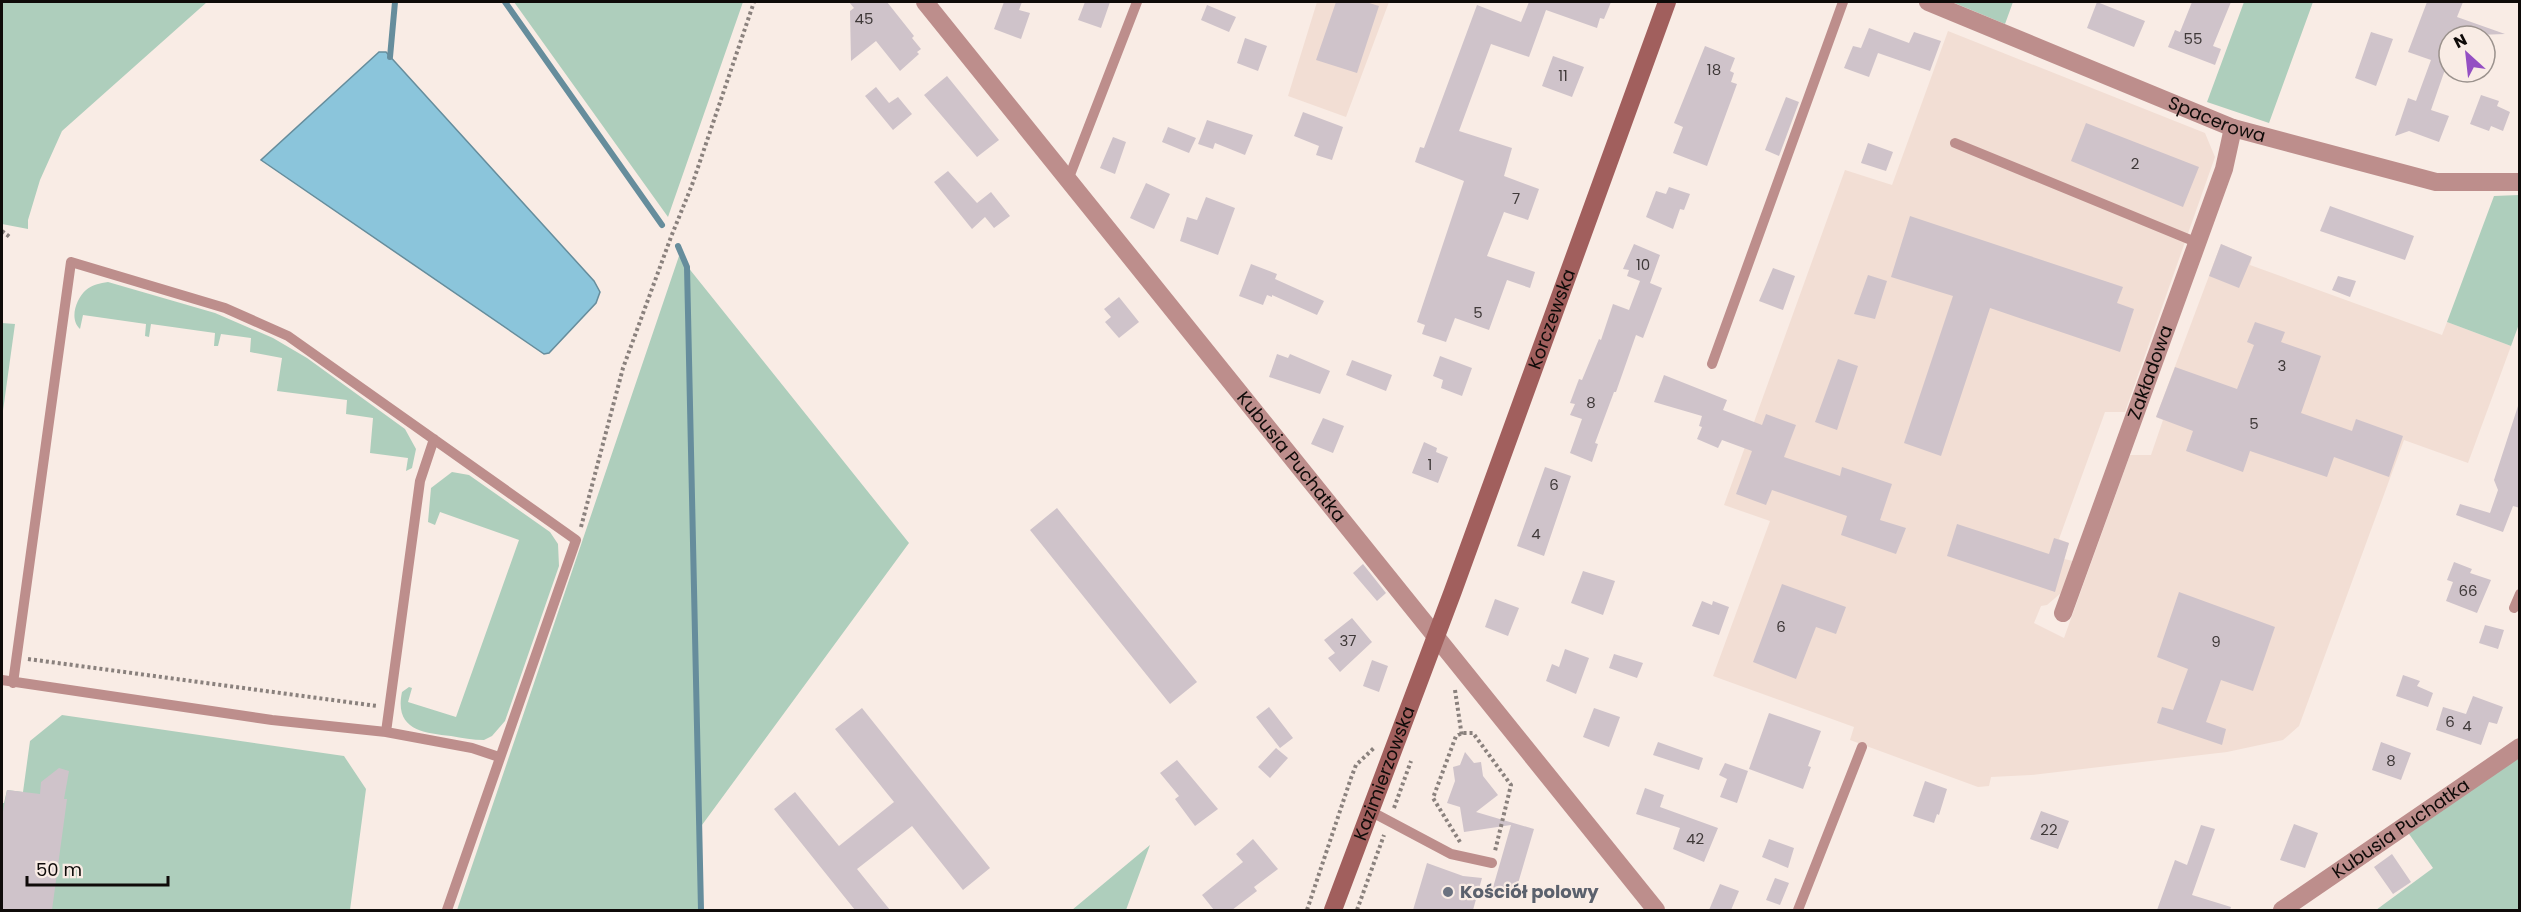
<svg xmlns="http://www.w3.org/2000/svg" width="2521" height="912" font-family="Poppins,sans-serif">
<style>
.built{fill:#f2ded4}
.green{fill:#aecebc}
.water{fill:#8bc5db;stroke:#668d9c;stroke-width:1.5}
.lines{fill:none;stroke-linecap:round;stroke-linejoin:round}
.stream{stroke:#668d9c;stroke-width:6}
.building{fill:#cfc3ca}
.path{stroke:#8a817d;stroke-width:4;stroke-dasharray:3 3;stroke-linecap:butt}
.lane{stroke:#bd8e8c;stroke-width:10}
.street{stroke:#bd8e8c;stroke-width:18}
.secondary{stroke:#a15f5d;stroke-width:18}
.worship-dot{fill:#6b7280;stroke:#f9ece5;stroke-width:2}
.labels{text-anchor:middle;stroke-width:4.5;stroke-linejoin:round;paint-order:stroke}
.number-label{font-size:15px;fill:#3f3939}
.street-label{font-size:18px;fill:#0f0b09;stroke:#f9ece5}
.worship-label{font-size:18px;font-weight:bold;fill:#5b616d;stroke:#f9ece5;text-anchor:start}
</style>
<rect width="100%" height="100%" fill="#f9ece5"/>
<path class="built" d="M1317 2H1389L1346 117 1288 96Z
M1948 31 2205 133 2215 157 2125 412H2105L2059 539 2069 543 2064 559 2073 561 2061 593 2047 605 2041 606 2034 623 2064 638 2130 455H2151L2163 420 2156 417 2221 244 2252 257 2250 265 2442 335 2447 322 2511 346 2468 463 2404 440 2299 726 2283 740 2227 752 2031 775 1991 777 1989 786 1978 787 1850 740 1854 727 1713 676 1770 521 1724 505 1845 170 1892 185Z"/>
<path class="green" d="M2 2H207L62 131 40 180 28 220V229L2 224Z
M514 2H743L668 217Z
M1952 2H2013L2005 24Z
M2244 2H2313L2269 123 2207 102Z
M2519 195V324L2511 346 2447 322 2494 196Z
M679 256 909 543 702 825V910H457Z
M108 282 215 313 273 338 307 358 405 429 416 449 412 468 406 471 408 458 370 453 373 418 346 414 347 400 277 391 282 358 250 352 251 338 221 334 218 346H214L215 333 151 324 149 337 145 336 146 324 83 315 80 329C69 319 76 299 86 290 92 285 100 283 108 282Z
M2 323 15 324 2 418Z
M452 472 469 475 550 532 558 544 559 566 505 721 492 736 484 740C473 740 462 738 451 736 423 733 394 730 402 692L409 687 412 688 408 702 456 717 519 540 440 512 435 525 428 522 431 488Z
M62 715 344 756 366 789 350 910H2V803H4L7 790 23 792 30 741Z
M2519 756V910H2376L2433 868 2407 831Z
M1150 845 1126 910H1072Z"/>
<path class="water" d="M379 52H386L594 281 600 292 596 303 549 353 544 354 261 160Z"/>
<g class="lines">
<path class="stream" d="M505 2 662 225
M390 57 395 2
M678 246 687 267 701 910"/>
</g>
<path class="building" d="M849 2H887L914 36 912 38 921 49 917 52 919 54 900 71 876 41 851 61 850 11 854 8Z
M1004 2H1022L1019 10 1030 13 1021 39 994 29Z
M1085 2H1110L1101 28 1078 20Z
M1336 2H1366L1379 6 1357 73 1316 60Z
M1529 2H1611L1604 19 1600 18 1597 28 1546 10 1529 57 1491 44 1459 131 1512 148 1504 176 1539 189 1528 220 1504 212 1487 256 1535 272 1530 288 1507 280 1489 330 1455 318 1446 342 1422 334 1425 325 1417 322 1464 181 1415 162 1420 147 1424 148 1477 5 1521 22Z
M2097 2 2145 21 2134 47 2087 28Z
M2192 2H2231L2213 46 2221 49 2215 65 2168 47 2175 30 2180 32Z
M2427 2H2463L2457 17 2505 34 2449 36V58L2431 110 2449 116 2439 142 2409 131 2395 136 2408 98 2416 101 2431 60 2408 52Z
M1207 5 1236 17 1229 32 1201 20Z
M1869 28 1909 43 1914 32 1941 41 1930 71 1878 53 1869 77 1844 68 1853 46 1861 48Z
M2371 32 2393 39 2376 86 2355 78Z
M1245 38 1267 46 1258 71 1237 63Z
M1705 46 1735 58 1730 71 1734 73 1731 82 1737 84 1707 166 1673 153 1683 127 1674 123Z
M1553 56 1584 67 1572 97 1542 86Z
M947 76 999 140 977 157 924 95Z
M876 87 889 103 898 97 912 114 893 130 865 96Z
M2481 95 2499 101 2497 106 2510 112 2503 131 2491 126 2489 131 2470 124Z
M1786 97 1799 102 1779 156 1765 150Z
M1303 112 1343 127 1332 160 1316 155 1319 146 1294 136Z
M1207 120 1253 135 1245 155 1215 143 1213 149 1198 144Z
M2086 123 2199 167 2183 207 2071 161Z
M1168 127 1196 138 1189 153 1162 142Z
M1113 137 1126 142 1115 174 1100 168Z
M1868 143 1893 152 1886 171 1861 163Z
M948 171 977 203 991 192 1010 216 994 228 985 217 972 229 934 182Z
M1146 183 1170 194 1154 229 1130 218Z
M1669 187 1690 194 1684 210 1680 209 1673 229 1646 217 1656 191 1666 194Z
M1206 197 1235 208 1218 255 1180 241 1187 217 1197 220Z
M2330 206 2414 236 2405 260 2320 231Z
M1910 216 2123 287 2117 303 2134 309 2120 352 1990 308 1941 456 1904 443 1953 296 1891 277Z
M1634 244 1660 255 1650 283 1662 288 1643 338 1636 335 1616 392H1614L1595 443 1598 444 1592 462 1570 453 1582 419 1570 415 1575 404 1570 403 1579 379 1582 380 1599 339 1601 340 1613 304 1629 310 1640 281 1627 276 1629 270 1623 269Z
M2221 244 2252 257 2239 288 2209 276Z
M1251 264 1277 274 1275 279 1324 301 1317 315 1272 295V297L1267 295 1263 305 1239 296Z
M1773 268 1795 276 1783 310 1759 301Z
M1868 275 1887 281 1875 319 1854 314Z
M2338 276 2356 281 2350 297 2332 290Z
M1119 297 1139 322 1119 338 1105 322 1111 317 1104 309Z
M2255 322 2285 332 2281 342 2321 356 2301 413 2352 431 2356 419 2403 436 2389 477 2334 457 2327 477 2250 451 2243 472 2186 451 2193 431 2156 417 2175 367 2237 389 2254 345 2247 342Z
M1277 354 1288 358 1290 354 1330 371 1320 394 1269 377Z
M1440 356 1472 368 1462 396 1441 388 1443 380 1433 376Z
M1838 359 1858 366 1837 430 1815 422Z
M1352 360 1392 375 1386 391 1346 375Z
M1664 375 1727 400 1723 410 1762 425 1766 414 1796 425 1784 457 1840 476 1842 467 1892 484 1880 520 1906 528 1896 554 1841 535 1847 516 1772 490 1766 505 1736 494 1752 451 1722 440 1718 448 1697 439 1702 427 1699 426 1702 416 1654 402Z
M2518 406H2520V508L2513 506 2503 532 2456 515 2460 504 2490 513 2498 490 2494 480Z
M1323 418 1344 426 1333 453 1311 444Z
M1424 442 1437 448 1436 452 1448 457 1438 483 1412 473Z
M1545 467 1571 476 1544 556 1517 546Z
M1057 508 1197 682 1170 704 1030 530Z
M1957 524 2049 554 2054 538 2069 543 2055 592 1947 556Z
M2454 562 2472 569 2470 573 2491 580 2477 613 2446 601 2453 582 2447 580Z
M1363 564 1386 593 1377 601 1353 573Z
M1583 571 1615 581 1603 615 1571 603Z
M1782 584 1846 607 1836 634 1816 627 1796 679 1753 662Z
M2179 592 2275 627 2253 691 2221 680 2206 722 2226 729 2222 745 2157 723 2162 707 2173 710 2188 669 2157 657Z
M1495 599 1519 608 1508 636 1485 627Z
M1702 601 1712 605 1713 601 1729 607 1719 635 1692 626Z
M1352 618 1372 642 1340 672 1328 658 1335 653 1324 640Z
M2485 625 2504 630 2498 649 2479 643Z
M1565 649 1589 658 1576 694 1546 681 1552 664 1559 667Z
M1614 654 1643 663 1637 678 1609 668Z
M1372 660 1388 666 1379 692 1363 686Z
M2403 675 2420 681 2417 686 2433 693 2428 707 2396 696Z
M2473 696 2503 707 2497 724 2489 722 2481 745 2436 730 2443 707 2466 714Z
M1269 707 1293 738 1280 748 1256 717Z
M862 708 990 868 963 890 912 826 857 869 890 910H855L774 809 795 792 839 846 894 802 835 729Z
M1594 708 1620 717 1609 747 1583 737Z
M1769 713 1821 731 1808 766 1811 767 1803 789 1749 769Z
M1658 742 1703 758 1699 770 1653 755Z
M2381 742 2411 753 2401 780 2372 770Z
M1276 748 1288 758 1270 778 1258 767Z
M1465 752 1474 763 1481 762 1483 776 1498 795 1476 812 1534 829 1514 897 1492 891 1511 825 1464 832 1460 807 1447 803 1455 781 1453 767 1460 765Z
M1177 760 1218 809 1195 826 1175 799 1179 796 1160 773Z
M1725 763 1748 771 1737 803 1720 797 1727 779 1719 775Z
M59 768 69 771 64 799H67L52 910H2V817L7 790 40 794 41 782Z
M1925 781 1947 789 1939 815 1937 814 1934 823 1913 816Z
M1645 788 1664 795 1660 807 1718 828 1704 862 1673 849 1680 828 1636 814Z
M2041 811 2069 821 2058 849 2030 839Z
M2294 824 2318 833 2305 868 2280 860Z
M2201 825 2215 829 2192 895 2231 907 2230 910H2157L2175 860 2187 865Z
M1253 839 1278 869 1254 887 1257 891 1232 910H1214L1202 895 1243 862 1236 854Z
M1769 839 1794 848 1788 868 1762 857Z
M2392 854 2411 882 2393 894 2374 867Z
M1427 863 1463 876 1482 878 1473 910H1413Z
M1775 878 1789 883 1780 905 1766 900Z
M1720 884 1739 891 1731 910H1709Z"/>
<g class="lines">
<path class="path" d="M2 231 11 238
M581 527 623 368 671 237 692 185 754 2
M28 659 377 706
M1455 690 1462 737
M1394 808 1411 761
M1460 842 1433 798 1456 736 1462 733H1473L1511 785 1495 851
M1307 910 1351 778 1356 765 1374 748
M1357 910 1384 835"/>
<path class="lane" d="M1955 143 2198 243
M1068 180 1137 2
M1712 364 1843 2
M2514 608 2520 594
M2 680 272 720 386 732 472 748 499 757
M13 683 71 262 225 308 288 336 576 540 447 910
M386 732 420 481 434 439
M1370 811 1451 854 1492 863
M1798 910 1862 747"/>
<g class="street">
<path id="s1" d="M925 2 1656 910"/>
<path id="s2" d="M1928 2 2233 128 2436 182H2520"/>
<path id="s3" d="M2063 613 2224 169 2233 128"/>
<path id="s4" d="M2282 910 2520 747"/>
</g>
<path class="secondary" id="s5" d="M1333 910 1453 591 1667 2"/>
</g>
<circle class="worship-dot" cx="1448" cy="892" r="6"/>
<g class="labels">
<g class="number-label">
<text x="864" y="24">45</text>
<text x="2193" y="44">55</text>
<text x="1714" y="75">18</text>
<text x="1563" y="81">11</text>
<text x="2135" y="169">2</text>
<text x="1516" y="204">7</text>
<text x="1643" y="270">10</text>
<text x="1478" y="318">5</text>
<text x="2282" y="371">3</text>
<text x="1591" y="408">8</text>
<text x="2254" y="429">5</text>
<text x="1430" y="470">1</text>
<text x="1554" y="490">6</text>
<text x="1536" y="539">4</text>
<text x="2468" y="596">66</text>
<text x="1781" y="632">6</text>
<text x="1348" y="646">37</text>
<text x="2216" y="647">9</text>
<text x="2450" y="727">6</text>
<text x="2467" y="731">4</text>
<text x="2391" y="766">8</text>
<text x="2049" y="835">22</text>
<text x="1695" y="844">42</text>
</g>
<g class="street-label">
<text dy="6" stroke="none"><textPath href="#s2" startOffset="312">Spacerowa</textPath></text>
<text dy="6" stroke="none"><textPath href="#s5" startOffset="630">Korczewska</textPath></text>
<text dy="6" stroke="none"><textPath href="#s3" startOffset="256">Zakładowa</textPath></text>
<text dy="6" stroke="none"><textPath href="#s1" startOffset="584">Kubusia Puchatka</textPath></text>
<text dy="6" stroke="none"><textPath href="#s5" startOffset="146">Kazimierzowska</textPath></text>
<text dy="6" stroke="none"><textPath href="#s4" startOffset="144">Kubusia Puchatka</textPath></text>
</g>
<g class="worship-label">
<text x="1460" y="898">Kościół polowy</text>
</g>
</g>
<rect width="2521" height="912" fill="none" stroke="#0f0b09" stroke-width="6"/>
<g transform="translate(2467 54) rotate(333)"><circle r="28" fill="#f9ece5" stroke="#9b928d" stroke-width="1.5"/>
<path d="M0-4.5L10 22L0 15L-10 22Z" fill="#944fc3"/>
<text y="-9" font-size="16" font-weight="bold" text-anchor="middle" fill="#0f0b09">N</text>
</g>
<path d="M27 876v9h141v-9" fill="none" stroke="#0f0b09" stroke-width="3"/>
<text x="36" y="876" font-size="18" fill="#0f0b09" stroke="#f9ece5" stroke-width="4.5" paint-order="stroke">50 m</text>
</svg>
